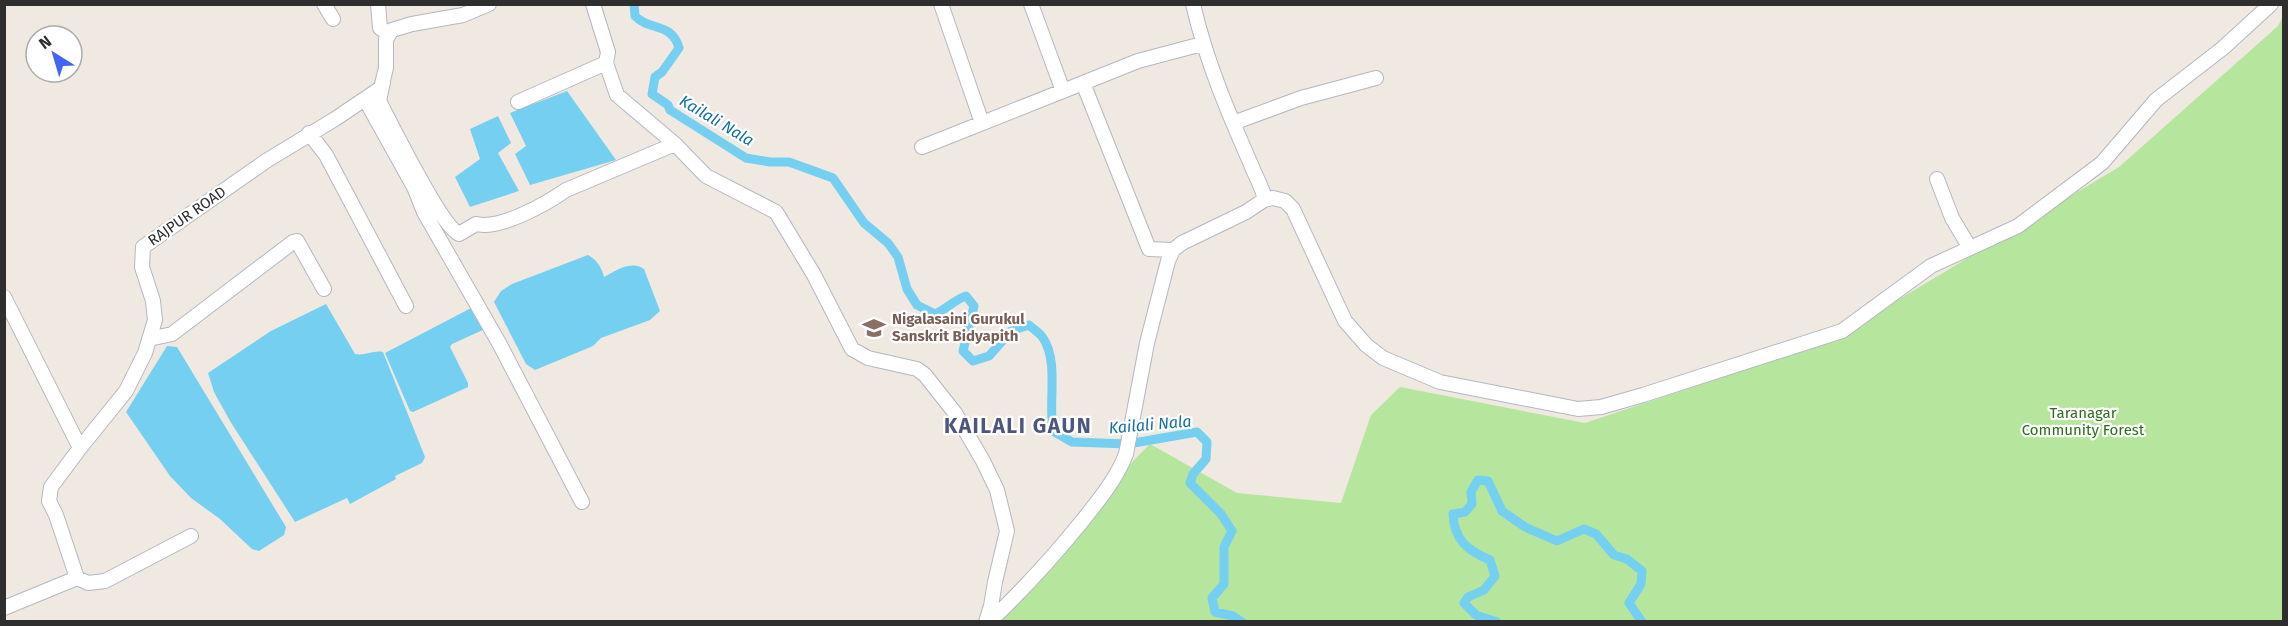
<svg xmlns="http://www.w3.org/2000/svg" width="2288" height="626" font-family="'Fira Sans',sans-serif">
<style>
.green{fill:#b6e59e}
.water{fill:#75cff0}
.lines{fill:none;stroke-linecap:round;stroke-linejoin:round}
.canal{stroke:#75cff0;stroke-width:9}
.minor-casing{stroke:#b4b7c1;stroke-width:16}
.minor{stroke:#fff;stroke-width:14}
.labels{text-anchor:middle;stroke-width:4.5;stroke-linejoin:round;paint-order:stroke}
.street-label{font-size:15px;fill:#2e2e2e;stroke:#fff}
.education-label{font-size:15px;font-weight:bold;fill:#785e54;stroke:#fff;text-anchor:start}
.park-label{font-size:15px;fill:#2c6e1b;stroke:#fff}
.water-label{font-size:16px;font-style:italic;fill:#0d6fa3;stroke:#fff}
.district-label{font-size:21px;font-weight:bold;letter-spacing:1.5px;fill:#4d5680;stroke:#fff}
</style>
<rect width="100%" height="100%" fill="#efe9e1"/>
<path class="green" d="M2283 16V621L1003 622 999 615 1102 504 1133 461 1150 444 1237 493 1341 503 1371 415 1400 387 1585 423 1828 342 2119 167 2278 26Z"/>
<path class="water" d="M567 91 616 160 530 185 515 154 526 146 510 113Z
M498 116 511 143 498 153 519 191 470 207 455 177 480 159 470 129Z
M588 255C597 260 602 268 604 277 616 270 632 260 644 269L660 311 650 320 601 338 593 346 535 370 526 364 494 302 501 291 512 284Z
M326 304 355 354C365 356 373 350 383 352L425 457 422 463 395 476 396 479 350 504 347 498 295 522 230 421 214 392 208 373 271 331Z
M473 307 485 329 452 344 450 347 468 383V387L413 412 410 411 385 353Z
M167 346 177 347 286 527 284 535 259 551 252 549 220 519 191 498 170 476 126 412Z"/>
<g class="lines">
<path class="canal" d="M634 4 635 16C649 31 672 22 679 48L662 72 655 77 652 94 668 105 670 110 746 158 770 162H789L833 178 864 223 888 243 898 257 907 289 917 305 935 314C947 309 954 300 966 296L974 306 963 351 973 361 989 356 1011 331 1029 325C1033 329 1040 333 1043 338 1059 361 1048 404 1053 431L1072 442 1128 444 1197 432 1207 442 1206 459 1193 474 1190 483 1221 514 1232 531 1224 547V584L1212 598 1215 612 1233 616 1242 622
M1497 622 1476 615 1464 603 1468 597 1484 590 1495 576 1490 560C1468 551 1454 540 1453 514L1465 512 1472 504 1471 492 1478 480 1488 481 1502 511 1525 527 1557 541 1584 529 1596 534 1614 555 1627 559 1642 571 1641 584 1629 603 1642 622"/>
<g class="minor-casing">
<path id="minor" d="M324 4 333 19
M378 4 380 28 389 34
M593 4 608 52 606 63 617 95 675 144 706 176 776 212 814 275 852 349 868 358 917 369 925 375 955 413 983 461 997 490 1007 531 995 582 991 606 986 622
M941 4 982 123
M1031 4 1063 91 1138 61 1202 44
M1193 4C1208 70 1236 130 1263 192L1264 200
M383 82 379 101C392 125 440 225 459 234L476 224C500 230 546 204 566 190L675 144
M1083 83 1149 249 1173 250
M365 99 414 187 424 212 499 343 582 502
M518 102 606 63
M1233 123 1301 98 1376 78
M309 133 326 155 406 306
M922 147 1063 91
M1937 179 1952 218 1970 248
M4 297 80 448
M149 339 172 334 293 242 297 241 324 289
M77 578 88 583 105 581 191 536
M4 608 77 578 56 515 49 501 51 487 80 448 126 391 145 353 155 320 153 301 142 267 143 247 266 161 335 119 381 88 386 68V39L392 30 412 24 463 15 489 4
M989 622C1023 590 1054 556 1083 520 1099 500 1117 478 1126 454L1147 343 1168 261 1173 250 1182 243 1246 212 1264 200 1273 198 1285 201 1293 209 1345 321 1366 345 1383 358 1440 382 1578 409 1601 407 1643 395 1842 331 1931 266 2018 226 2102 163 2156 100 2223 48 2271 4"/>
</g>
<use href="#minor" class="minor"/>
</g>
<defs>
<g id="school-bare" transform="scale(1.8)"><path d="M0-5L7-2L0 1L-7-2ZM-4 1L0 2.5L4 1V4Q0 6-4 4Z" fill="#8d6e63" stroke="#fff" stroke-width="2.5" paint-order="stroke"/></g>
</defs>
<g fill-rule="evenodd">
<use href="#school-bare" x="874" y="328"/>
</g>
<g class="labels">
<g class="street-label">
<text transform="translate(187 216) rotate(-35)" y="5">RAJPUR ROAD</text>
</g>
<g class="education-label">
<text x="892" y="324">Nigalasaini Gurukul<tspan x="892" dy="17">Sanskrit Bidyapith</tspan></text>
</g>
<g class="park-label">
<text x="2083" y="418">Taranagar<tspan x="2083" dy="17">Community Forest</tspan></text>
</g>
<g class="water-label">
<text transform="translate(717 120) rotate(31)" y="6">Kailali Nala</text>
<text transform="translate(1150 424) rotate(-5)" y="6">Kailali Nala</text>
</g>
<g class="district-label">
<text x="1018" y="433">KAILALI GAUN</text>
</g>
</g>
<rect width="2288" height="626" fill="none" stroke="#2e2e2e" stroke-width="12"/>
<g transform="translate(54 54) rotate(323)"><circle r="28" fill="#ffffff" stroke="#ababab" stroke-width="1.5"/>
<path d="M0-4.5L10 22L0 15L-10 22Z" fill="#4264fb"/>
<text y="-9" font-size="16" font-weight="bold" text-anchor="middle" fill="#2e2e2e">N</text>
</g>
</svg>
